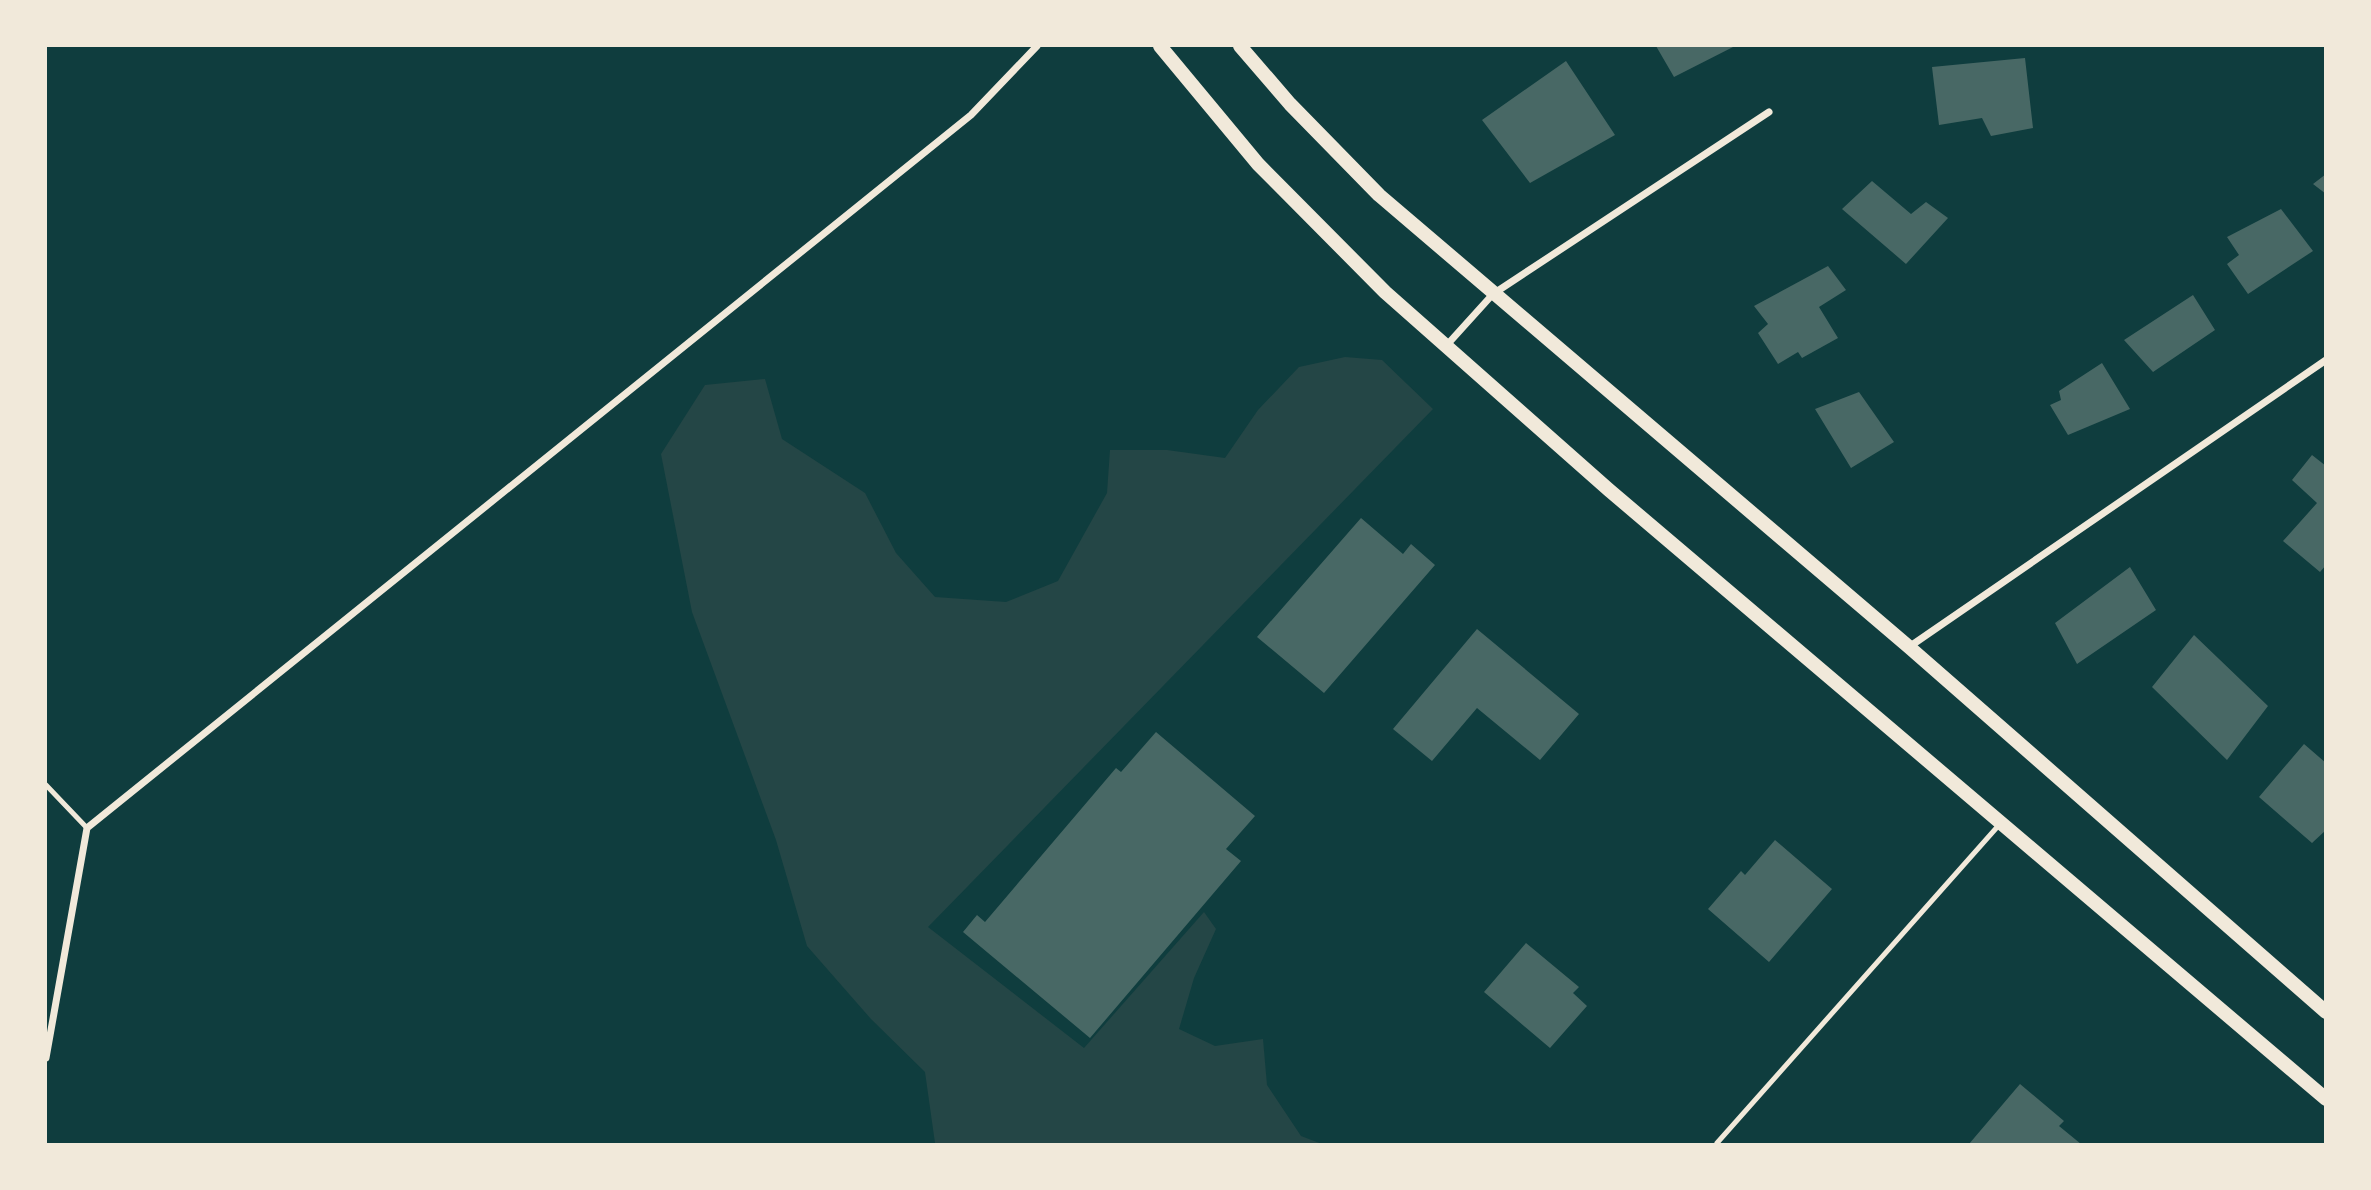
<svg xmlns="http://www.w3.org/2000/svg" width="2371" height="1190" font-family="Cabin,sans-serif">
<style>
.green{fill:#244646}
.building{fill:#486865}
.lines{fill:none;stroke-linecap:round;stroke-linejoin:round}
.service{stroke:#f1e9da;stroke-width:5}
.minor{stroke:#f1e9da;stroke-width:7}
.secondary{stroke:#f1e9da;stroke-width:14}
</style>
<rect width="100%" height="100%" fill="#0f3d3e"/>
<path class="green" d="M1345 357 1382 360 1433 409 928 927 1084 1048 1204 912 1216 929 1194 978 1179 1029 1215 1046 1263 1039 1267 1085 1301 1136 1322 1144 935 1143 925 1072 871 1019 807 946 776 840 692 612 661 454 705 385 765 379 782 439 865 493 896 553 935 597 1006 602 1058 581 1107 493 1110 450H1167L1225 458 1258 410 1299 367Z"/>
<path class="building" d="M1656 46H1735L1674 77Z
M2025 58 2033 128 1991 136 1982 118 1939 125 1932 67Z
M1566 61 1615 135 1530 183 1482 120Z
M2326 174V194L2313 184Z
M1872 181 1911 214 1926 202 1948 218 1906 264 1842 209Z
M2281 209 2313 251 2248 294 2227 264 2239 255 2227 237Z
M1828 266 1846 290 1819 307 1838 338 1802 358 1798 352 1778 364 1758 333 1768 324 1754 306Z
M2193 295 2215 330 2153 372 2124 340Z
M2102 363 2130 409 2068 435 2050 405 2061 400 2059 391Z
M1859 392 1894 442 1851 468 1815 409Z
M2312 455 2326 466V565L2320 572 2283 541 2317 503 2292 480Z
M1361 518 1403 554 1411 544 1435 565 1324 693 1257 637Z
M2130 567 2156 610 2077 664 2055 623Z
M1477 629 1579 714 1540 760 1477 708 1432 761 1393 729Z
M2194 635 2268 706 2227 760 2152 687Z
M1156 732 1255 816 1226 849 1241 861 1090 1038 963 932 977 915 985 922 1116 768 1121 772Z
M2304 744 2326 763V830L2312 843 2259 797Z
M1775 840 1832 889 1769 962 1708 909 1741 871 1745 875Z
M1526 943 1579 987 1573 993 1587 1006 1550 1048 1484 992Z
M2020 1084 2064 1121 2059 1126 2081 1144H1969Z"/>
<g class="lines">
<path class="service" d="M46 785 87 828
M1717 1143 1999 825"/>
<path class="minor" d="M1446 346 1493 294 1769 112
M1909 647 2326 360
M46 1058 87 828 971 115 1037 46"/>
<path class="secondary" d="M1160 46 1258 164 1385 292 1609 490 2326 1099
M1240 46 1290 104 1379 195 1909 647 2326 1012"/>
</g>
<rect width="2371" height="1190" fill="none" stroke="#f1e9da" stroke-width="94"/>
</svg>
